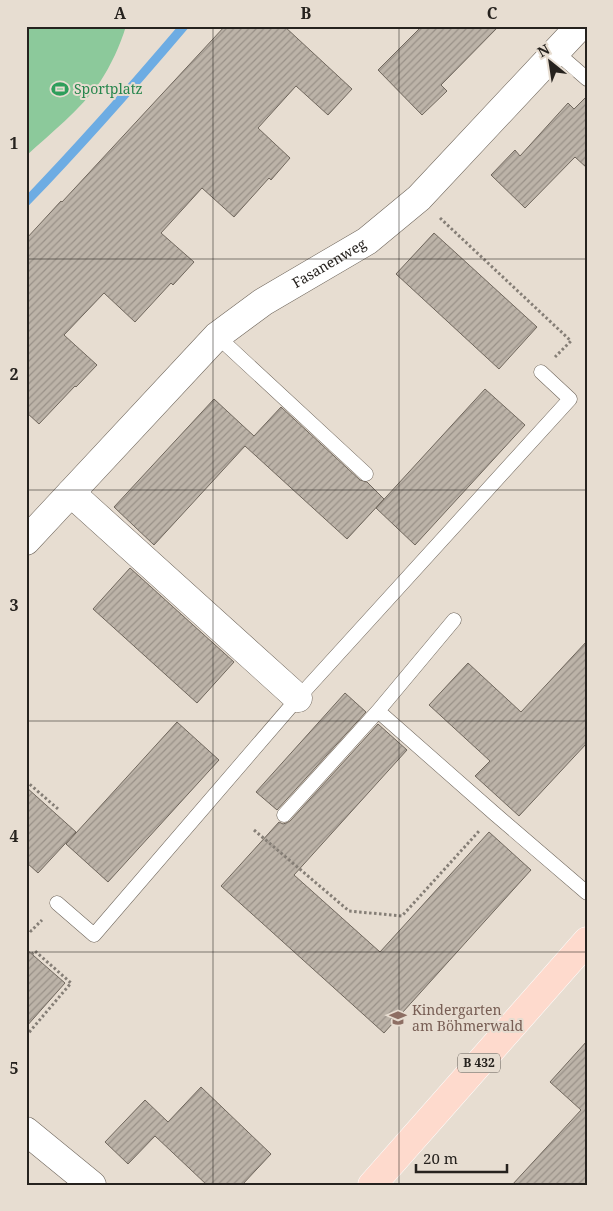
<svg xmlns="http://www.w3.org/2000/svg" width="613" height="1211" font-family="'Noto Serif',serif">
<style>
.green{fill:#8cc99b}
.lines{fill:none;stroke-linecap:round;stroke-linejoin:round}
.stream{stroke:#6dace3;stroke-width:9}
.building{fill:url(#building-hatch);stroke:#71685e}
.lane-casing{stroke:#70675d;stroke-width:15}
.street-casing{stroke:#70675d;stroke-width:29}
.primary-casing{stroke:#fff;stroke-width:29}
.path{stroke:#857e76;stroke-width:3;stroke-dasharray:2.5 2.5;stroke-linecap:butt}
.lane{stroke:#fff;stroke-width:14}
.street{stroke:#fff;stroke-width:28}
.primary{stroke:#fedacd;stroke-width:28}
.grid{fill:none;stroke:#26221e;stroke-width:1;stroke-opacity:0.55}
.labels{text-anchor:middle;stroke-width:4;stroke-linejoin:round;paint-order:stroke}
.shield{fill:#e7ddd1;stroke:#605a54;stroke-width:1}
.shield-label{font-size:12px;font-weight:bold;fill:#26221e}
.leisure-label{font-size:14px;fill:#27864d;stroke:#e7ddd1;text-anchor:start}
.street-label{font-size:14px;fill:#26221e;stroke:#e7ddd1}
.education-label{font-size:14px;fill:#785e54;stroke:#e7ddd1;text-anchor:start}
.neatline{fill:none;stroke:#26221e;stroke-width:2}
.grid-label{font-size:16px;text-anchor:middle;font-weight:bold;fill:#26221e}
</style>
<defs>
<pattern id="building-hatch" width="6" height="6" patternUnits="userSpaceOnUse" patternTransform="scale(1.25)"><rect width="6" height="6" fill="#bcb3a8"/><path d="M-1 1l2-2M0 6l6-6M5 7l2-2" fill="none" stroke="#999188"/></pattern>
</defs>
<rect width="100%" height="100%" fill="#e7ddd1"/>
<path class="green" d="M26 26H126C120 46 111 65 100 82 80 110 51 133 26 156Z"/>
<g class="lines">
<path class="stream" d="M26 202C81 145 133 86 184 26"/>
</g>
<path class="building" d="M225 26H284L352 89 328 115 296 86 258 128 290 158 271 180 269 178 234 217 202 188 161 233 194 262 173 285 171 283 135 322 104 293 64 335 97 365 76 387 75 386 39 424 26 412V239L61 201 62 202Z
M422 26H499L441 85 447 91 422 115 378 70Z
M587 96V168L575 157 525 208 491 175 515 150 520 156 568 103 574 109Z
M434 233 537 327 499 369 396 274Z
M485 389 525 425 415 545 376 508Z
M214 399 254 436 281 407 360 480 367 482 384 499 347 539 245 446 154 545 114 507Z
M130 568 234 662 197 703 93 609Z
M587 641V743L519 816 475 776 490 761 429 705 468 663 521 712Z
M345 693 366 712 277 810 256 792Z
M177 722 219 760 108 882 66 844Z
M378 724 407 750 294 875 380 952 489 832 531 870 384 1033 221 886 279 822 283 824 286 823 290 821Z
M26 787 76 832 38 873 26 862Z
M26 949 65 983 26 1027Z
M587 1041V1185H512L581 1110 550 1082Z
M201 1087 271 1154 242 1185H207L155 1136 128 1164 105 1142 145 1100 168 1122Z"/>
<g class="lines">
<g class="lane-casing">
<path id="lane" d="M556 52 587 79
M217 336 366 474
M378 711 454 620
M284 815 378 711 495 814 587 893
M57 903 94 935 298 698 570 399 541 372"/>
</g>
<g class="street-casing">
<g id="street">
<path d="M71 493 298 698"/>
<path id="s1" d="M26 541 217 336 263 302 367 241 419 198 580 26"/>
<path d="M26 1131 92 1185"/>
</g>
</g>
<g class="primary-casing">
<path id="primary" d="M372 1185 587 941"/>
</g>
<path class="path" d="M440 218 571 341 555 357
M26 781 58 809
M254 830 349 911 402 916 480 830
M26 927 31 931 42 920
M26 1036 71 983 35 951 32 954"/>
<use href="#lane" class="lane"/>
<use href="#street" class="street"/>
<use href="#primary" class="primary"/>
</g>
<path class="grid" d="M213 26V1185M399 26V1185M26 259H587M26 490H587M26 721H587M26 952H587"/>
<defs>
<g id="stadium-bare" transform="scale(1.35)"><path d="M0-5a6.5 5 0 1 0 0 10a6.5 5 0 1 0 0-10ZM-3.5-1.8h7v3.6h-7Z" fill="#2e9e5b" stroke="#e7ddd1" stroke-width="2.5" paint-order="stroke"/></g>
<g id="school-bare" transform="scale(1.35)"><path d="M0-5L7-2L0 1L-7-2ZM-4 1L0 2.5L4 1V4Q0 6-4 4Z" fill="#8d6e63" stroke="#e7ddd1" stroke-width="2.5" paint-order="stroke"/></g>
</defs>
<g fill-rule="evenodd">
<use href="#stadium-bare" x="60" y="89"/>
<use href="#school-bare" x="398" y="1018"/>
</g>
<g class="labels">
<rect class="shield" x="458" y="1053.5" width="42" height="19" rx="4"/>
<g class="shield-label">
<text x="479" y="1067">B 432</text>
</g>
<g class="leisure-label">
<text x="74" y="94">Sportplatz</text>
</g>
<g class="street-label">
<text dy="5" stroke="none"><textPath href="#s1" startOffset="414">Fasanenweg</textPath></text>
</g>
<g class="education-label">
<text x="412" y="1015">Kindergarten<tspan x="412" dy="16">am Böhmerwald</tspan></text>
</g>
</g>
<rect width="613" height="1211" fill="none" stroke="#e7ddd1" stroke-width="55"/>
<g transform="translate(550 62) rotate(330)" stroke="#e7ddd1" stroke-width="4" paint-order="stroke">
<path d="M0-4L9 19L0 12L-9 19Z" fill="#26221e"/>
<text y="-8" font-size="14" font-weight="bold" text-anchor="middle" fill="#26221e">N</text>
</g>
<path d="M416 1164v8h91v-8" fill="none" stroke="#26221e" stroke-width="2.5"/>
<text x="423" y="1164" font-size="15" fill="#26221e" stroke="#e7ddd1" stroke-width="4" paint-order="stroke">20 m</text>
<rect x="28" y="28" width="558" height="1156" class="neatline"/>
<g class="grid-label">
<text x="120" y="19">A</text>
<text x="306" y="19">B</text>
<text x="492" y="19">C</text>
<text x="14" y="149">1</text>
<text x="14" y="380">2</text>
<text x="14" y="611">3</text>
<text x="14" y="842">4</text>
<text x="14" y="1074">5</text>
</g>
</svg>
